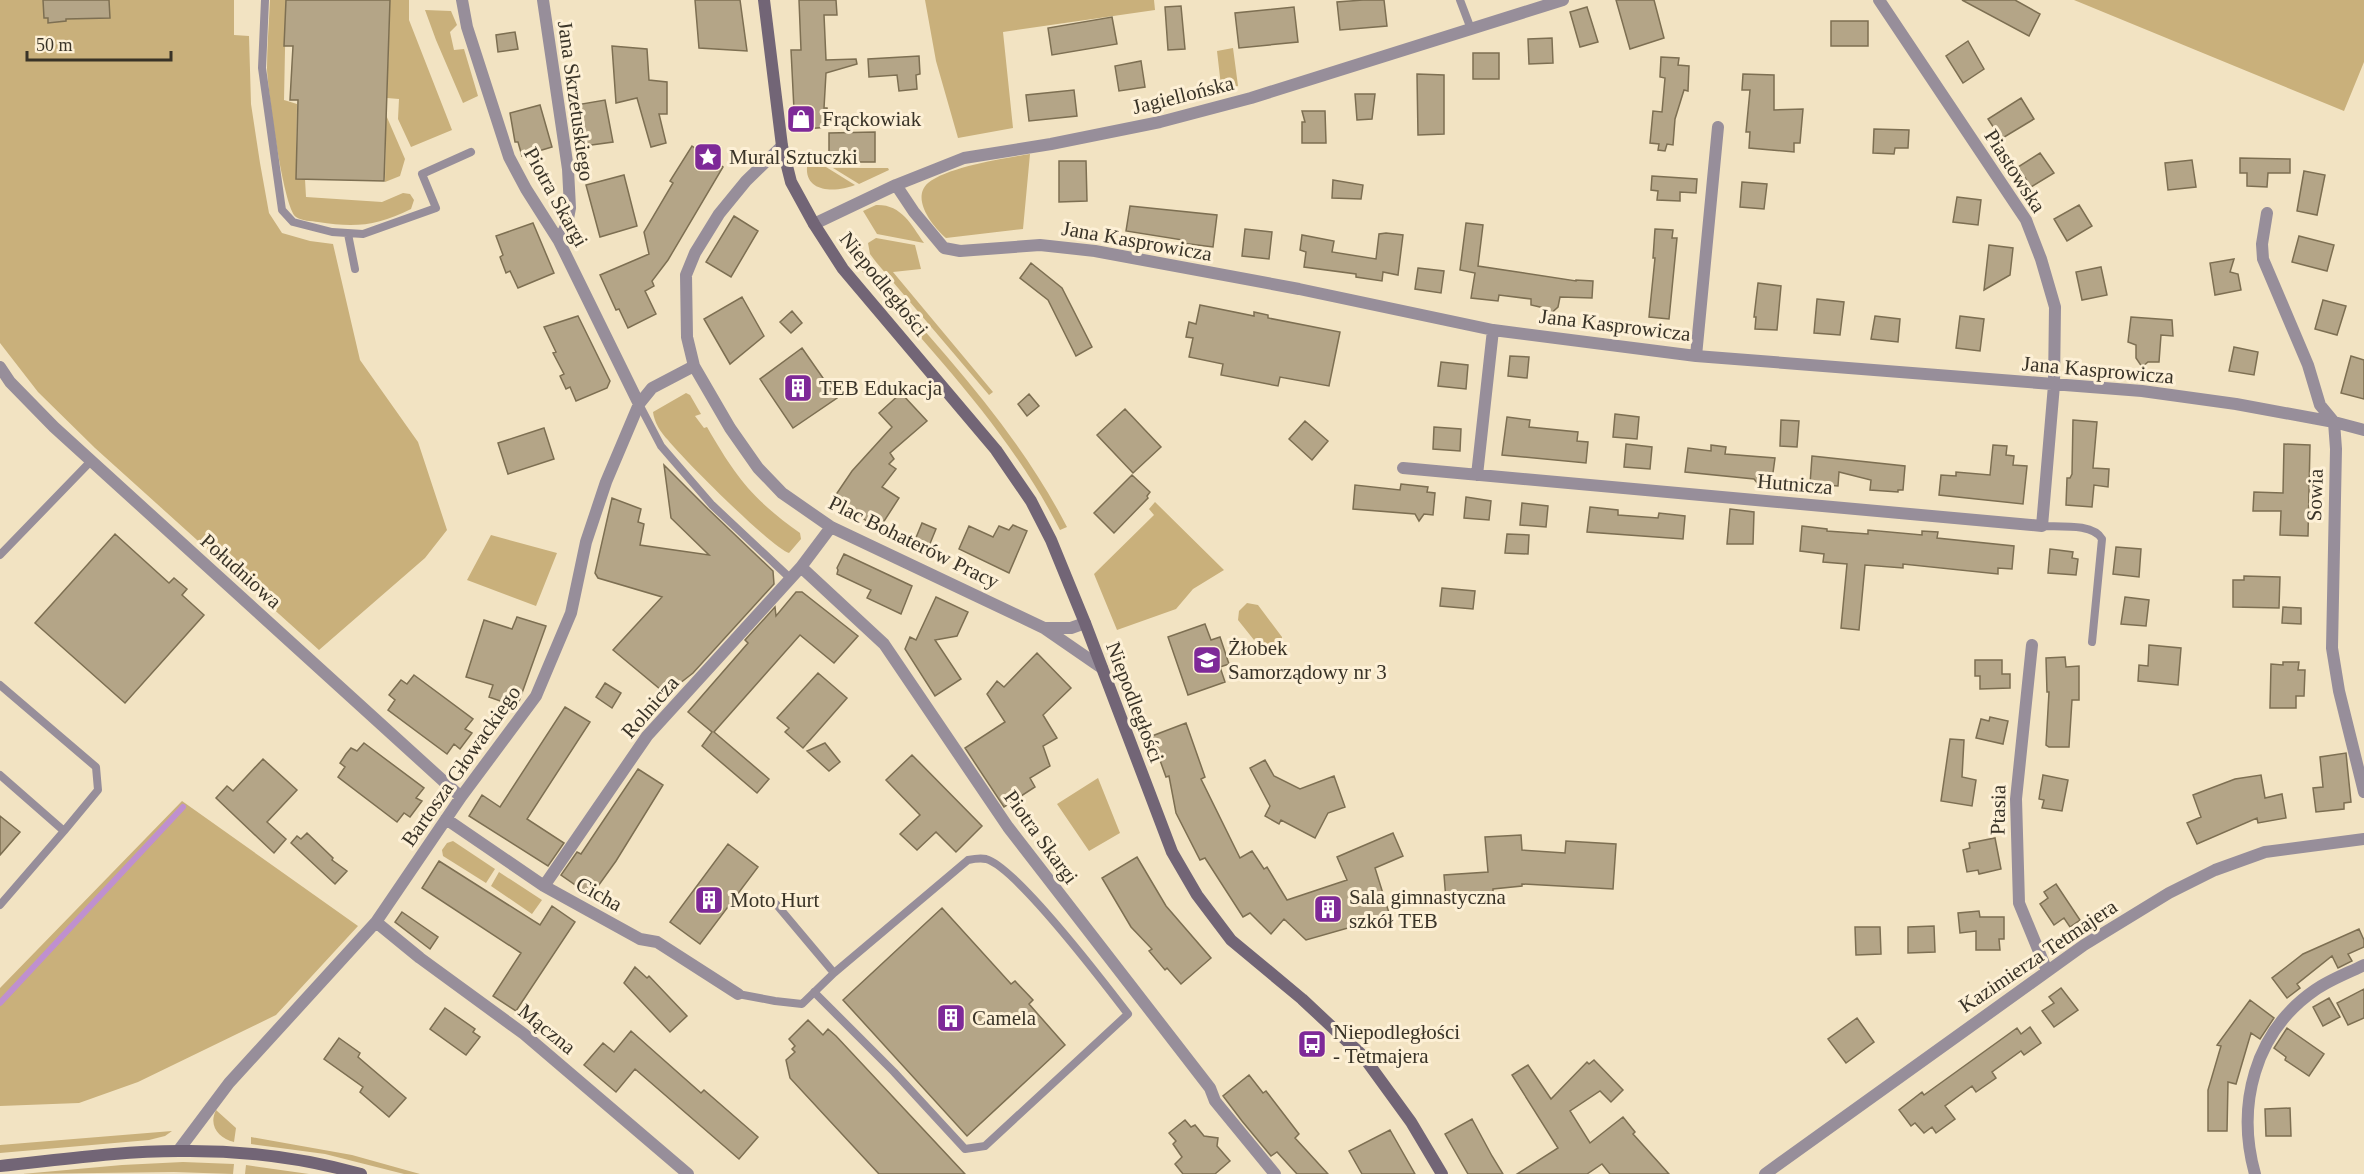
<svg xmlns="http://www.w3.org/2000/svg" width="2364" height="1174" font-family="'Times New Roman',serif">
<style>
.green{fill:#c9b07b}
.lines{fill:none;stroke-linecap:round;stroke-linejoin:round}
.stream{stroke:#bf90cf;stroke-width:6}
.building{fill:#b4a587;stroke:#7d6f52;stroke-width:1.5}
.lane{stroke:#978e9a;stroke-width:8}
.street{stroke:#978e9a;stroke-width:12}
.secondary{stroke:#726576;stroke-width:12}
.labels{text-anchor:middle;stroke-width:6;stroke-linejoin:round;paint-order:stroke}
.street-label{font-size:21px;fill:#393327;stroke:#fdf0d6}
.poi-label{font-size:21px;fill:#393327;stroke:#fdf0d6;text-anchor:start}
</style>
<rect width="100%" height="100%" fill="#f2e3c2"/>
<path class="green" d="M0 0H234V35L249 36 251 104 260 163 269 213 282 233 310 241 333 244 360 360 418 442 447 530 425 558 319 650 95 448 38 392 0 343Z
M270 0H286L284 100 297 104 296 178 305 179 306 197 382 202 403 193 410 194 414 200 411 209C377 226 355 228 318 222 312 221 301 221 296 217 283 207 268 90 267 69 267 46 269 23 270 0Z
M390 0H409V20L452 130 411 147 398 119 399 99 387 98Z
M925 0H1154L1155 10 1003 32 1013 128 958 138 936 61Z
M2074 0H2364V62L2344 111Z
M425 10 451 11 457 25 450 32 454 50 464 49 478 96 463 103 436 40Z
M1233 48 1238 86 1226 89 1221 86 1217 51Z
M386 115 405 159 400 176 385 182Z
M1030 154 1023 229 946 238C934 228 910 199 928 183 947 167 1005 158 1030 154Z
M807 167H826L855 185C838 192 805 194 807 167Z
M833 168H888L889 170 859 184Z
M876 205C901 204 911 224 924 243L877 234 863 211Z
M876 238 915 245 921 269 893 272 993 392 989 395 876 262 870 254 868 243Z
M865 267 871 270C942 351 1017 430 1067 527L1060 530C1010 432 932 351 860 269Z
M686 393 690 395 701 414 695 416 704 428 707 427C736 477 752 499 800 533L801 539 789 553C773 549 682 458 668 440 661 433 654 422 653 412Z
M1155 502 1224 570 1193 589 1176 609 1117 630 1094 574 1154 515 1149 509Z
M491 535 557 553 536 606 467 580Z
M1247 603 1258 605 1282 637V644L1273 652 1267 653 1262 650 1238 620 1239 611Z
M1098 778 1120 833 1089 851 1057 804Z
M182 801 358 926 276 1015 138 1082 79 1103 0 1106V988Z
M453 841 495 869 486 883 443 856 442 850 447 843Z
M499 872 542 900 532 914 491 886Z
M216 1110 236 1128 234 1142C219 1138 208 1126 216 1110Z
M172 1131 165 1136 149 1140 0 1153V1145Z
M251 1137 352 1155 420 1174H404L325 1154 251 1144Z
M183 1162 234 1164 233 1174 174 1172 22 1174 122 1165Z
M246 1165 309 1174H245Z"/>
<g class="lines">
<path class="stream" d="M0 1003 183 807"/>
</g>
<path class="building" d="M43 0H109L110 18 66 19V21L48 23V18H44Z
M286 0H390L384 181 296 179 298 100H290L293 46H284Z
M695 0H740L747 51 699 48Z
M799 0H836L837 15H824L826 60 856 59 857 64 826 73 824 108H827L828 127 795 130 791 50H801Z
M1363 0H1384L1387 26 1340 30 1337 2Z
M1616 0H1654L1664 38 1630 49Z
M1962 0H2015L2040 14 2029 36Z
M1181 6 1185 49 1168 50 1165 7Z
M1294 7 1298 42 1239 48 1235 13Z
M1587 7 1598 42 1580 47 1570 12Z
M1112 17 1117 44 1052 55 1048 28Z
M1831 21H1868V46H1831Z
M515 32 518 49 498 52 496 35Z
M1552 38 1553 63 1529 64 1528 39Z
M1968 41 1984 69 1963 83 1946 56Z
M612 46 647 49 649 80 667 82V114H659L666 143 651 147 637 98 616 103Z
M1473 53H1499V79H1473Z
M919 56 920 74 916 75 917 89 899 91 897 75 869 77 868 59Z
M1661 57 1679 58 1678 65 1689 66 1688 91 1684 90 1675 119 1673 145 1667 144 1665 151 1658 150 1659 144 1650 143 1653 111 1662 112 1665 78 1660 77Z
M1141 61 1145 87 1119 91 1115 66Z
M1417 74 1444 75V134L1418 135Z
M1743 74 1774 75V110L1803 109 1800 143H1794V152L1749 148 1750 132H1746L1750 90H1742Z
M1074 90 1077 116 1029 121 1026 95Z
M1355 94H1375L1372 119 1357 120Z
M2021 98 2034 119 2001 139 1988 119Z
M605 100 613 142 577 147 570 106Z
M540 105 552 147 522 156 518 142H515L510 113Z
M1302 111H1325L1326 143H1302V122H1305Z
M1874 129 1909 130 1908 148H1895L1894 154 1873 153Z
M875 132V162H829V133Z
M692 146 723 167 668 260 652 281 654 286 645 291 656 314 628 328 619 309 616 310 600 275 649 254 644 232 673 183 670 181Z
M2040 153 2054 173 2031 187 2018 167Z
M2240 158 2290 159V173H2268L2267 187 2247 186V173H2240Z
M2192 160 2196 187 2168 190 2165 163Z
M1059 161H1086L1087 201 1059 202Z
M2304 171 2325 175 2317 215 2297 211Z
M624 175 637 226 600 237 586 185Z
M1652 176 1697 179 1696 193 1680 192V201L1657 200 1658 191 1651 190Z
M1333 180 1363 185 1361 199 1332 198Z
M1742 182 1767 184 1764 209 1740 207Z
M1957 197 1981 200 1978 225 1953 222Z
M2079 205 2092 226 2067 241 2054 219Z
M1130 206 1217 215 1213 247 1182 243 1183 240 1126 231Z
M734 216 758 231 731 277 706 262Z
M533 223 554 273 518 288 510 271 506 273 500 257 503 255 496 236Z
M1466 223 1483 225 1478 266 1576 281V280L1593 281 1592 298 1560 297 1558 307 1548 316 1544 308 1531 305V299L1499 295 1498 301 1471 298 1475 273 1460 270Z
M1245 229 1272 232 1269 259 1242 256Z
M1655 229 1673 230 1672 238H1677L1669 319 1649 317 1655 258H1653Z
M1386 233 1403 235 1398 275 1383 272 1382 281 1356 277V274L1304 267 1306 252 1300 250 1302 235 1334 241 1332 252 1376 259 1379 234Z
M2299 236 2334 245 2327 271 2292 262Z
M1989 245 2013 248 2010 275 1984 290Z
M2234 259 2230 272 2238 274 2241 290 2215 295 2210 263Z
M1031 263 1062 288 1092 347 1076 356 1048 300 1020 278Z
M2101 267 2107 295 2082 300 2076 272Z
M1418 268 1444 271 1441 293 1415 289Z
M1758 283 1781 286 1777 330 1755 329 1756 317H1754Z
M742 297 764 336 730 364 704 319Z
M1817 299 1844 302 1840 335 1814 333Z
M2323 300 2346 306 2337 335 2315 329Z
M1200 305 1254 316V312L1268 315V318L1340 332 1329 386 1280 377 1278 386 1221 375 1223 364 1189 357 1193 338 1186 337 1189 322 1196 324Z
M792 311 802 323 791 333 780 322Z
M578 316 610 381 607 388 576 401 570 387 566 389 560 376 564 374 553 353 556 352 544 327Z
M1875 316 1900 319 1898 342 1871 339Z
M1960 316 1984 319 1980 351 1956 348Z
M2131 317 2172 320 2173 336 2161 335 2159 362H2148L2142 367 2136 358V345L2128 342Z
M2234 347 2258 352 2254 375 2229 371Z
M802 348 837 398 793 428 760 379Z
M1510 356 1529 357 1527 378 1508 376Z
M2351 356 2364 360V399L2341 393Z
M1441 362 1468 365 1466 389 1438 386Z
M901 393 927 421 890 453 894 459 889 464 896 469 882 487 899 498 879 529 833 499 852 471 892 427 879 413Z
M1029 394 1039 406 1027 416 1018 404Z
M1125 409 1161 447 1133 473 1097 435Z
M1615 414 1639 417 1637 439 1613 437Z
M1507 417 1530 420 1529 427 1578 432 1577 441 1588 442 1586 463 1502 455Z
M1781 420 1799 421 1797 447 1780 446Z
M2073 420 2097 422 2093 468 2109 469 2108 487 2094 485 2092 507 2066 505 2067 478H2070L2072 474Z
M1305 421 1328 441 1312 460 1289 439Z
M1434 427 1461 429 1460 451 1433 449Z
M544 428 554 459 508 474 498 443Z
M1626 444 1652 447 1650 469 1624 467Z
M2284 444 2310 445 2308 536 2280 535 2281 511H2253L2254 492 2283 493Z
M1711 445 1726 447 1725 454 1775 458 1772 480 1764 479 1759 485 1754 479 1685 472 1688 448 1711 451Z
M1993 445 2007 446 2006 455 2014 456 2013 465 2027 466 2023 504 1939 495 1941 475 1956 476V472L1990 475Z
M1812 456 1905 466 1903 490H1898V492L1870 490 1871 480 1839 472 1838 486 1810 484Z
M664 465 708 509 773 571 774 584 693 673 666 694 613 650 662 597 598 578 595 573 612 498 641 509 638 522 644 524 640 545 709 555 671 518Z
M1132 475 1150 492 1147 496 1148 498 1114 533 1094 513Z
M1401 484 1428 487 1427 492 1435 493 1433 515 1424 514 1419 521 1415 514 1353 509 1355 485 1400 490Z
M1466 497 1491 501 1489 520 1464 518Z
M1522 503 1548 506 1546 527 1520 525Z
M1590 507 1618 510V515L1658 518 1659 513 1685 516 1683 539 1587 532Z
M1730 509 1754 512 1753 544H1727Z
M922 523 936 529 929 546 915 540Z
M1013 525 1027 531 1009 573 959 549 969 526 993 537 999 526 1009 530Z
M1802 526 1827 529V531L1868 534V530L1922 535V531L1938 532 1937 538 2014 546 2012 569 1998 568V574L1903 564V568L1865 565 1859 630 1841 628 1847 564 1823 562 1824 554 1800 551Z
M115 534 169 583 174 578 187 589 182 595 204 615 125 703 35 623Z
M1507 534 1529 535 1528 554 1505 553Z
M2116 547 2141 549 2139 577 2113 574Z
M2050 549 2073 552 2072 558 2078 559 2076 575 2048 573Z
M844 554 912 586 901 614 867 598 871 590 837 574 838 570 837 568Z
M2244 576 2280 577 2279 608 2233 607V580H2244Z
M1442 588 1475 591 1473 609 1440 606Z
M796 592H802L858 636 834 663 800 635 714 732 769 779 757 793 702 746 712 732 688 712 748 643 745 640 775 607 776 616Z
M936 597 968 612 957 636 935 640 961 679 935 696 905 649 910 637 916 640Z
M2125 597 2149 600 2146 626 2121 624Z
M2283 607 2301 608V624L2282 623Z
M517 617 546 626 517 707 489 697 493 685 466 677 484 620 512 629Z
M1205 624 1211 640 1220 637 1229 664 1220 667 1225 682 1188 695 1168 637Z
M2149 645 2181 648 2178 685 2138 681 2139 665 2148 666Z
M1037 653 1071 688 1043 715 1057 738 1043 746 1050 766 1030 778 1035 787 1004 807 965 748 1005 722 987 694 997 681 1004 687Z
M2065 657 2066 667 2079 666V700H2072L2069 747H2049L2046 745 2049 692H2047L2046 658Z
M1975 660H2002V674H2010V688L1980 689V676H1975Z
M2283 662H2299L2298 670H2305L2304 696H2296V708H2270L2271 664 2283 665Z
M818 673 847 698 803 748 785 732 789 728 777 718Z
M414 675 473 719 465 729 472 733 460 749 454 744 447 754 388 710 395 700 389 695 401 680 407 684Z
M605 683 621 693 612 708 596 697Z
M565 707 590 722 527 819 564 843 548 866 469 816 482 795 500 807Z
M1990 717 2008 721 2003 744 1976 738 1981 719 1989 721Z
M1186 723 1205 777 1201 779 1240 858 1252 851 1264 869 1267 867 1287 900 1347 880 1337 857 1393 833 1403 856 1375 868 1390 916 1306 940 1284 919 1271 934 1250 913 1243 917 1205 858 1200 860 1176 813 1169 776 1166 777 1157 752 1159 750 1152 736Z
M1950 739 1964 740 1962 777 1976 780 1972 806 1941 801Z
M364 743 424 788 416 798 422 801 410 817 404 813 397 822 338 777 345 767 340 763 346 754 351 748 357 751Z
M825 743 840 762 829 771 807 751Z
M2346 753 2351 802 2344 803V809L2316 812 2313 788 2323 787 2320 757Z
M912 755 982 826 956 852 936 832 917 850 900 834 920 815 886 780Z
M263 759 297 790 267 822 286 839 274 853 216 798 227 786 233 791Z
M1265 760 1274 776 1300 789 1334 776 1345 807 1328 813 1315 838 1281 820 1279 824 1265 816 1270 806 1250 768Z
M638 769 663 785 616 861 591 896 561 875 577 852 581 854Z
M2043 775 2068 780 2062 811 2042 808 2044 800 2039 799Z
M2261 775 2265 798 2282 794 2286 818 2258 823 2257 818 2197 844 2187 823 2201 817 2193 795 2235 779Z
M0 816 20 832 0 855Z
M307 833 333 858 332 860 347 871 335 884 291 843 297 836 301 839Z
M1521 835 1522 850 1565 853 1566 841 1616 844 1613 889 1522 884V886L1493 889V895L1446 900 1444 875 1488 872 1485 837Z
M1995 838 2001 869 1979 874 1978 870 1967 872 1963 850 1970 848 1969 843Z
M728 844 758 867 700 944 670 922Z
M1137 857 1166 906 1211 958 1181 984 1167 968 1165 970 1149 951 1152 949 1131 927 1102 878Z
M439 861 540 925 552 906 575 922 516 1011 493 996 521 953 422 888Z
M2056 884 2080 920 2070 927 2064 918 2054 925 2040 904 2048 898 2044 892Z
M942 908 1011 984 1015 981 1033 1000 1029 1004 1065 1045 967 1136 843 1000Z
M1979 911 1980 917H2004V939H1999L2000 950H1976V931L1960 933 1958 913Z
M402 912 438 937 430 949 395 922Z
M1934 926 1935 952 1908 953V927Z
M1855 927H1880L1881 954 1856 955Z
M2359 929 2364 940V947L2348 954 2352 961 2338 968 2332 956 2297 984 2300 988 2287 998 2272 978 2303 954Z
M635 967 647 978 649 976 687 1016 670 1032 624 983Z
M2061 988 2078 1010 2054 1027 2042 1011 2054 1003 2049 997Z
M2364 989V1018L2348 1025 2337 1003Z
M2329 998 2340 1017 2323 1026 2313 1007Z
M2250 1000 2274 1018 2260 1039 2251 1033 2236 1084 2228 1082 2227 1131H2208V1090L2221 1046 2217 1045Z
M445 1008 475 1029 473 1032 480 1037 466 1055 430 1029Z
M1857 1018 1874 1042 1846 1063 1828 1039Z
M808 1020 823 1035 828 1029 836 1036 965 1174H879L790 1078 786 1060 795 1052 792 1049 795 1046 789 1039Z
M2030 1027 2041 1043 2024 1055 2021 1051 1992 1072 1996 1078 1976 1092 1972 1086 1945 1106 1955 1119 1936 1133 1932 1127 1924 1133 1915 1123 1911 1126 1899 1110 1922 1092 1924 1095 2017 1028 2021 1034Z
M2287 1028 2324 1054 2309 1076 2285 1060 2286 1057 2274 1048Z
M631 1031 701 1093 704 1090 758 1137 739 1159 635 1069 616 1092 584 1065 603 1043 614 1052Z
M339 1038 360 1053 358 1057 406 1098 389 1117 360 1092 363 1087 324 1059Z
M1594 1060 1623 1090 1611 1102 1600 1091 1570 1111 1590 1143 1623 1117 1635 1132 1633 1134 1669 1174H1610L1602 1164 1587 1174H1517L1558 1148 1512 1075 1528 1065 1551 1099 1587 1062 1589 1064Z
M1249 1075 1263 1093 1266 1091 1299 1134 1295 1138 1328 1174H1297L1277 1152 1271 1156 1242 1121 1223 1096Z
M2290 1108 2291 1136H2266L2265 1109Z
M1472 1119 1492 1156 1503 1174H1468L1445 1134Z
M1185 1120 1191 1127 1195 1125 1204 1136 1218 1138 1217 1146 1230 1161 1215 1174H1183L1175 1164 1182 1157 1173 1144 1176 1141 1169 1133Z
M1390 1130 1415 1174H1362L1349 1151Z"/>
<g class="lines">
<path class="lane" d="M265 0 262 68 282 210 293 222 332 232 363 234 436 208 422 174 471 152
M1460 0 1471 29
M348 234 355 269
M639 404 661 446 712 505 791 579
M2042 526C2059 527 2093 523 2102 539L2092 642
M0 555 91 461
M0 685 96 767 98 790 64 831 0 775
M776 904 834 973 968 860C973 859 981 858 986 859 1016 867 1105 984 1128 1014L985 1146 965 1149 894 1072 814 992
M0 905 64 831
M738 994 775 1001 802 1004 834 973"/>
<path class="street" d="M462 0 467 27 509 157 526 189 559 241 639 404
M543 0 568 169 570 208 567 224 559 241
M782 146 746 181 719 214 695 253 686 275 687 337 694 366 730 428 758 468 782 493 831 527 1044 628H1071L1085 623
M896 185 914 212 944 248 960 251 1040 245 1095 251 1299 289 1493 330 1696 356 2142 391 2236 404 2334 422 2364 430
M2267 213 2262 244 2263 259 2308 365 2320 405 2334 422 2336 449 2332 648 2339 691 2364 792
M814 224 896 185 964 158 1051 144 1160 122 1251 98 1563 0
M1696 356 1718 127
M0 367 10 382 54 427 461 797
M1403 468 2042 526 2054 385 2055 307 2041 259 2026 220 1879 0
M1477 475 1493 330
M831 527 801 567 884 644 1008 827 1210 1088 1215 1101 1275 1174
M1044 628 1102 668
M2032 645 2016 799 2019 903 2047 971
M446 819 544 886 640 939 657 942 738 994
M544 886 647 736 801 567
M376 922 420 958 524 1034 688 1174
M178 1151 229 1083 376 922 461 797 536 696 571 613 586 542 606 482 639 404 652 388 694 366
M1765 1174 2084 945 2169 893 2215 870 2265 852 2364 839
M2255 1174C2236 1106 2254 1032 2315 990 2329 980 2348 973 2364 965"/>
<path class="secondary" d="M764 0 782 146 791 182 814 224 843 269 996 450 1031 501 1051 540 1085 623 1172 852 1197 895 1231 940 1302 999 1363 1056 1411 1122 1442 1174
M0 1166C59 1160 119 1151 179 1151 239 1150 303 1158 361 1174"/>
</g>
<defs>
<g id="shop-square" transform="scale(1.5)"><rect x="-9" y="-9" width="18" height="18" rx="4" fill="#7e2998" stroke="#fdf0d6"/><path d="M-5-2.5h2.3a2.7 3.5 0 0 1 5.4 0H5L5.5 6h-11ZM-1.5-2.5h3a1.5 2.3 0 0 0-3 0Z" fill="#fff"/></g>
<g id="sight-square" transform="scale(1.5)"><rect x="-9" y="-9" width="18" height="18" rx="4" fill="#7e2998" stroke="#fdf0d6"/><path d="M0-6L1.8-2.2L6-1.7L2.9 1.2L3.7 5.4L0 3.3L-3.7 5.4L-2.9 1.2L-6-1.7L-1.8-2.2Z" fill="#fff"/></g>
<g id="building-square" transform="scale(1.5)"><rect x="-9" y="-9" width="18" height="18" rx="4" fill="#7e2998" stroke="#fdf0d6"/><path d="M-4-6H4V6H1V3H-1V6H-4ZM-2.5-4.3h1.7v1.8h-1.7ZM.8-4.3h1.7v1.8H.8ZM-2.5-1h1.7V.8h-1.7ZM.8-1h1.7V.8H.8Z" fill="#fff"/></g>
<g id="school-square" transform="scale(1.5)"><rect x="-9" y="-9" width="18" height="18" rx="4" fill="#7e2998" stroke="#fdf0d6"/><path d="M0-5L7-2L0 1L-7-2ZM-4 1L0 2.5L4 1V4Q0 6-4 4Z" fill="#fff"/></g>
<g id="bus-square" transform="scale(1.5)"><rect x="-9" y="-9" width="18" height="18" rx="4" fill="#7e2998" stroke="#fdf0d6"/><path d="M-5-6H5V4H4V6H2V4H-2V6H-4V4H-5ZM-3.5-4V0h7V-4ZM-3.5 1.2v1.5H-2V1.2ZM2 1.2v1.5H3.5V1.2Z" fill="#fff"/></g>
</defs>
<g fill-rule="evenodd">
<use href="#shop-square" x="801" y="119"/>
<use href="#sight-square" x="708" y="157"/>
<use href="#building-square" x="798" y="388"/>
<use href="#school-square" x="1207" y="660"/>
<use href="#building-square" x="709" y="900"/>
<use href="#building-square" x="1328" y="909"/>
<use href="#building-square" x="951" y="1018"/>
<use href="#bus-square" x="1312" y="1044"/>
</g>
<g class="labels">
<g class="street-label">
<text transform="translate(1183 95) rotate(-14)" y="7">Jagiellońska</text>
<text transform="translate(576 101) rotate(82)" y="7">Jana Skrzetuskiego</text>
<text transform="translate(2015 171) rotate(57)" y="7">Piastowska</text>
<text transform="translate(556 197) rotate(61)" y="7">Piotra Skargi</text>
<text transform="translate(1137 241) rotate(10)" y="7">Jana Kasprowicza</text>
<text transform="translate(884 284) rotate(51)" y="7">Niepodległości</text>
<text transform="translate(1615 325) rotate(7)" y="7">Jana Kasprowicza</text>
<text transform="translate(2098 370) rotate(5)" y="7">Jana Kasprowicza</text>
<text transform="translate(1795 484) rotate(5)" y="7">Hutnicza</text>
<text transform="translate(2315 495) rotate(-88)" y="7">Sowia</text>
<text transform="translate(914 542) rotate(26)" y="7">Plac Bohaterów Pracy</text>
<text transform="translate(241 571) rotate(42)" y="7">Południowa</text>
<text transform="translate(1135 702) rotate(69)" y="7">Niepodległości</text>
<text transform="translate(650 707) rotate(-49)" y="7">Rolnicza</text>
<text transform="translate(461 766) rotate(-55)" y="7">Bartosza Głowackiego</text>
<text transform="translate(1998 810) rotate(-89)" y="7">Ptasia</text>
<text transform="translate(1041 837) rotate(54)" y="7">Piotra Skargi</text>
<text transform="translate(599 894) rotate(29)" y="7">Cicha</text>
<text transform="translate(2038 956) rotate(-34)" y="7">Kazimierza Tetmajera</text>
<text transform="translate(547 1029) rotate(39)" y="7">Mączna</text>
</g>
<g class="poi-label">
<text x="822" y="126">Frąckowiak</text>
<text x="729" y="164">Mural Sztuczki</text>
<text x="819" y="395">TEB Edukacja</text>
<text x="1228" y="655">Żłobek<tspan x="1228" dy="24">Samorządowy nr 3</tspan></text>
<text x="1349" y="904">Sala gimnastyczna<tspan x="1349" dy="24">szkół TEB</tspan></text>
<text x="730" y="907">Moto Hurt</text>
<text x="972" y="1025">Camela</text>
<text x="1333" y="1039">Niepodległości<tspan x="1333" dy="24">- Tetmajera</tspan></text>
</g>
</g>
<path d="M27 51v9h144v-9" fill="none" stroke="#393327" stroke-width="3"/>
<text x="36" y="51" font-size="18" fill="#393327" stroke="#fdf0d6" stroke-width="4.5" paint-order="stroke">50 m</text>
</svg>
